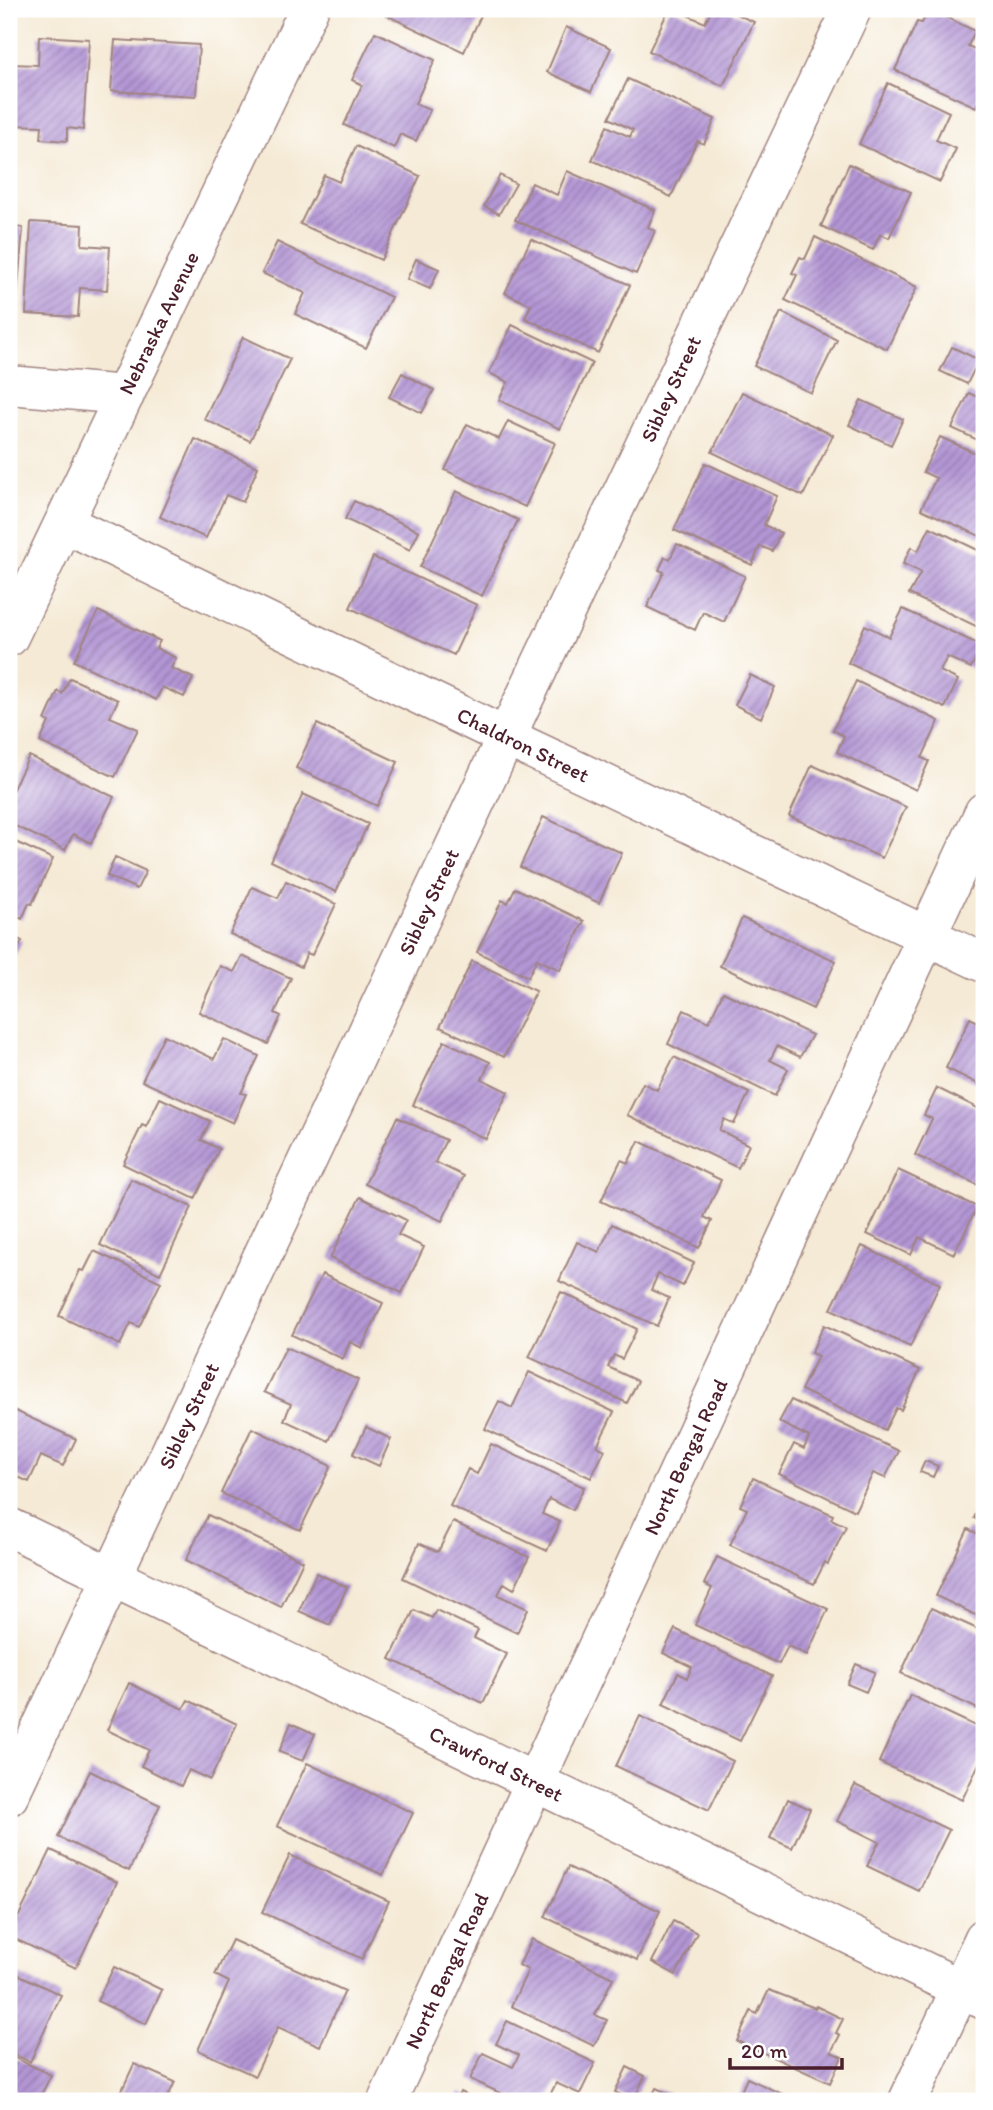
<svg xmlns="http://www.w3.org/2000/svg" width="993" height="2110" font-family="Itim,sans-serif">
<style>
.building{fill:url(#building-hatch)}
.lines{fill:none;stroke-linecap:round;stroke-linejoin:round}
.street-casing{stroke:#a08480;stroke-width:41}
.street{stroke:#fff;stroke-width:38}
.labels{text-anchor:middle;stroke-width:5;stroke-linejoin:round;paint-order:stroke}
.street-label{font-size:21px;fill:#4a1f2b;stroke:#fff}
</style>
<defs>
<pattern id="building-hatch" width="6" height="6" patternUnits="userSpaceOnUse" patternTransform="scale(1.75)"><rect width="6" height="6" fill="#b396d5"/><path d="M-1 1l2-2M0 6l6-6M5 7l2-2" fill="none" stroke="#947aad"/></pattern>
</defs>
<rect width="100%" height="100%" fill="#fff"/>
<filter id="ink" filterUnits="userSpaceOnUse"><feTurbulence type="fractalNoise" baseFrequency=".0143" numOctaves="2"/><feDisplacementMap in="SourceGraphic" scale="14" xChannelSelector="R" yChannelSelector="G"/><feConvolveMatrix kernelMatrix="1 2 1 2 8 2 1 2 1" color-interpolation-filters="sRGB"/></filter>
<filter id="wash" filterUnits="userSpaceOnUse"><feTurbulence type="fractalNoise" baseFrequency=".00686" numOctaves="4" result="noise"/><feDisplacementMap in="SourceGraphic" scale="28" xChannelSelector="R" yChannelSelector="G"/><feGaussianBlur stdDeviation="1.57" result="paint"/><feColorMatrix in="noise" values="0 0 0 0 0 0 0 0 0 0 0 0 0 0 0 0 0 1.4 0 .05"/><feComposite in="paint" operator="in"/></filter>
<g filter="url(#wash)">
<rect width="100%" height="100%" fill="#f5ead5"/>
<g id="blocks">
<path class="building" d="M389 9H484L464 52 386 15Z
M669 9H674L705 23 712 9H725L754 22 723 86 649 51Z
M929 9 975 31 968 46 984 53V89L976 107 895 70 917 22 922 23Z
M966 9H984V17Z
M566 27 611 48 591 92 547 72Z
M375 32 435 60 415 104 430 110 416 141 400 134 394 148 344 125 362 85 352 80Z
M39 36 89 39 83 130 67 128V141L41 139 42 126 9 125 11 64 38 65Z
M115 40 199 45 196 96 111 91Z
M628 79 715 119 704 144 697 141 671 197 592 160 607 126 630 137 633 130 609 118Z
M888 83 949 112 936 140 956 149 940 182 859 144Z
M356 146 420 176 381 260 300 224 324 175 339 182Z
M849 164 911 192 889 238 880 234 873 250 821 226Z
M567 171 655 210 648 227 655 231 636 274 515 220 532 183 557 195Z
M500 175 516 184 499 214 484 206Z
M31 222 83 225 82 245 110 247 107 290 80 288 78 317 26 314Z
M9 226 23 228 17 299 9 298Z
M815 237 917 287 887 349 785 300 797 275 792 273 800 257 805 259Z
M531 239 630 285 598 353 525 318 531 305 505 293Z
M277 242 391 297 366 348 295 314 305 293 262 273Z
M416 259 439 269 430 289 407 279Z
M781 312 837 340 811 393 754 366Z
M512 325 592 363 560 429 499 400 508 382 489 373Z
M243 337 290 359 250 441 204 419Z
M952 347 979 360 967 384 940 371Z
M402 373 434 390 422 413 389 397Z
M742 392 833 435 803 496 712 452Z
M969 393 981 399 984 393V443L952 428Z
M861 400 903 419 891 445 849 425Z
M508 421 555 443 525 507 445 470 467 424 499 439Z
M940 437 984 457V538L921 509 936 478 923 472Z
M195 439 258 467 243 502 226 495 206 538 160 517Z
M705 463 777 496 764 525 781 533 772 551 760 546 752 565 674 530Z
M456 491 518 520 482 596 420 567Z
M354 501 419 531 410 550 345 519Z
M930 527 984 553V630L909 594 921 572 903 564 911 547 918 551Z
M677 544 745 576 724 622 703 612 695 630 647 607 664 572 659 570 665 557 670 559Z
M373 557 477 605 454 655 350 608Z
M903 609 982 646 971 668 947 657 940 671 958 680 945 708 848 663 865 625 889 637Z
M98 611 160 641 156 648 176 658 171 668 193 678 184 697 162 687 156 700 74 661Z
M750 675 775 687 761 718 735 705Z
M70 678 118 700 110 717 138 729 115 777 40 742 49 722 45 720 58 691 62 694Z
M856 681 939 721 922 758 929 761 916 790 837 752 844 736 833 730Z
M317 724 398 762 377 806 296 768Z
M29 756 114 797 91 843 73 834 65 850 9 823V797Z
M812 765 906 807 882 858 789 816Z
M303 794 368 824 336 892 271 861Z
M543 817 622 853 599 903 520 867Z
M9 839 53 859 32 904 29 903 22 919 9 913Z
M115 857 146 871 137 889 107 876Z
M286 881 336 904 312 955 307 953 301 967 230 934 252 887 278 898Z
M515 888 584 921 560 970 537 959 528 977 477 952 502 900 508 903Z
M742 918 836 961 813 1009 720 966Z
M9 935 22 941 9 968Z
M242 956 291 978 275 1013 281 1016 268 1044 199 1012 220 966 234 972Z
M472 961 536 991 504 1057 440 1027Z
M723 992 812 1035 800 1057 777 1046 770 1060 788 1069 775 1096 668 1044 684 1010 709 1022Z
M970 1018 984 1025V1087L946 1068Z
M164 1035 214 1059 224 1039 259 1056 241 1093 246 1094 233 1123 142 1081Z
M444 1041 490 1062 482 1079 508 1092 486 1139 413 1105Z
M674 1057 749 1093 734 1124 724 1119 719 1130 749 1145 738 1168 627 1115 643 1083 657 1090Z
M937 1088 984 1111V1188L915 1155 932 1119 924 1115Z
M160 1098 210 1121 201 1140 219 1149 195 1199 123 1164 142 1125 146 1127Z
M397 1117 446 1140 435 1162 464 1176 442 1221 365 1184Z
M639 1141 721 1180 704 1217 712 1221 699 1248 601 1201 621 1160 628 1163Z
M898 1170 977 1207 954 1254 919 1237 911 1255 867 1234Z
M131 1179 192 1207 160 1274 100 1245Z
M360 1197 406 1220 398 1235 424 1247 402 1293 330 1258Z
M612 1224 694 1263 683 1286 658 1274 651 1290 669 1298 657 1326 559 1281 577 1242 599 1252Z
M862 1246 940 1284 910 1347 831 1309Z
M94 1251 161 1282 139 1327 131 1323 120 1345 59 1316 80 1270 84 1271Z
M322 1274 383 1303 362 1348 350 1342 343 1359 292 1335Z
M561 1292 637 1329 622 1359 614 1355 608 1367 638 1381 627 1403 529 1357Z
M824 1325 920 1370 901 1410 896 1408 885 1430 801 1390 818 1356 811 1353Z
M286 1347 358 1380 329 1441 284 1420 291 1404 264 1392Z
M529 1372 614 1412 597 1446 605 1450 591 1478 485 1429 499 1401 512 1408Z
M791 1400 899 1451 885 1478 873 1473 855 1511 779 1474 794 1444 804 1449 809 1437 779 1422Z
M9 1408 76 1439 63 1466 41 1456 29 1482 9 1473Z
M366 1427 391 1439 379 1466 353 1454Z
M252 1428 331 1466 300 1530 221 1493Z
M491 1444 584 1487 573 1510 549 1499 542 1514 560 1522 547 1551 450 1506 468 1469 477 1474Z
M925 1461 938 1466 933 1477 920 1472Z
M753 1478 833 1515 831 1519 846 1526 828 1564 825 1562 814 1584 730 1545 747 1509 740 1506Z
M984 1496V1523L974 1518Z
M208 1515 303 1561 281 1607 186 1560Z
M453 1522 529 1557 514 1589 504 1583 498 1595 528 1609 517 1633 403 1578 419 1543 438 1552Z
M968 1529 984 1537V1619L936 1596Z
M717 1557 828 1609 807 1655 788 1646 779 1664 695 1625 712 1588 704 1584Z
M316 1573 347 1587 330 1625 299 1611Z
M931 1608 984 1632V1712L901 1673Z
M414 1610 432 1618 436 1610 478 1630 474 1638 507 1654 483 1703 390 1659Z
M675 1629 772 1676 740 1741 663 1704 678 1673 687 1678 692 1667 663 1653Z
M856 1664 875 1672 866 1692 847 1684Z
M129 1683 183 1709 188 1700 237 1724 210 1780 189 1770 181 1786 141 1766 149 1750 107 1730Z
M910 1695 984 1730V1753L962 1800 879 1762Z
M640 1716 733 1761 709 1810 616 1766Z
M291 1723 315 1734 303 1761 279 1752Z
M307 1763 413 1813 383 1875 277 1826Z
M90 1771 160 1805 129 1871 58 1837Z
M855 1785 949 1830 919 1891 867 1866 879 1842 837 1821Z
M788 1799 810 1809 792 1848 770 1838Z
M51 1850 117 1882 76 1968 9 1936Z
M290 1855 389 1901 362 1959 262 1912Z
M568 1867 660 1911 637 1960 545 1917Z
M673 1921 697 1933 676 1975 652 1962Z
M532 1939 613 1978 595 2015 607 2020 594 2046 511 2006 528 1970 519 1965Z
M232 1940 345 1991 320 2046 278 2027 255 2076 198 2050 229 1982 215 1975Z
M114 1967 162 1990 146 2024 97 2001Z
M9 1970 61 1995 30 2062 9 2052Z
M769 1990 815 2008 816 2006 843 2019 836 2033 840 2035 831 2052 842 2057 830 2083 737 2041 751 2011 757 2014Z
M507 2021 595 2063 580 2094 556 2083 547 2101H517L470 2079 483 2053 513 2067 519 2055 496 2044Z
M9 2055 51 2075 38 2101H9Z
M134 2064 175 2082 166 2101H117Z
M627 2067 645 2076 633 2101 615 2092Z
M747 2078 797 2101H737Z
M656 2088 685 2101H650Z
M460 2092 478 2101H456Z"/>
</g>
</g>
<g filter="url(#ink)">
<use href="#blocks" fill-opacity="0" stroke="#a08480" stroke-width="2"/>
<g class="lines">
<g class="street-casing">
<path id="street" d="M9 385 125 395
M64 523 506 737 984 963
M9 637 309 9
M9 1527 984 2000
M9 1796 506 737 852 9
M387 2101 984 812
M908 2101 984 1938"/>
</g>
<use href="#street" class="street"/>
</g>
</g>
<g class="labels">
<g class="street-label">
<text transform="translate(159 323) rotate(-64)" y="7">Nebraska Avenue</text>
<text transform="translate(671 389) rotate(-65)" y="7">Sibley Street</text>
<text transform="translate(523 745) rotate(26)" y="7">Chaldron Street</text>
<text transform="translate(429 902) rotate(-65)" y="7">Sibley Street</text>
<text transform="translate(189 1416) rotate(-65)" y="7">Sibley Street</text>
<text transform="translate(686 1457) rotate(-65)" y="7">North Bengal Road</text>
<text transform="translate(496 1764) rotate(26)" y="7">Crawford Street</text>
<text transform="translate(447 1971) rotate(-65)" y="7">North Bengal Road</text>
</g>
</g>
<rect width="993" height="2110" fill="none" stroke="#fff" stroke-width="35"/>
<path d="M730 2058v10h112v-10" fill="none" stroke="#4a1f2b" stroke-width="3.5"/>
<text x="741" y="2058" font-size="21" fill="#4a1f2b" stroke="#ffffff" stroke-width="5" paint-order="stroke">20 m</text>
</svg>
